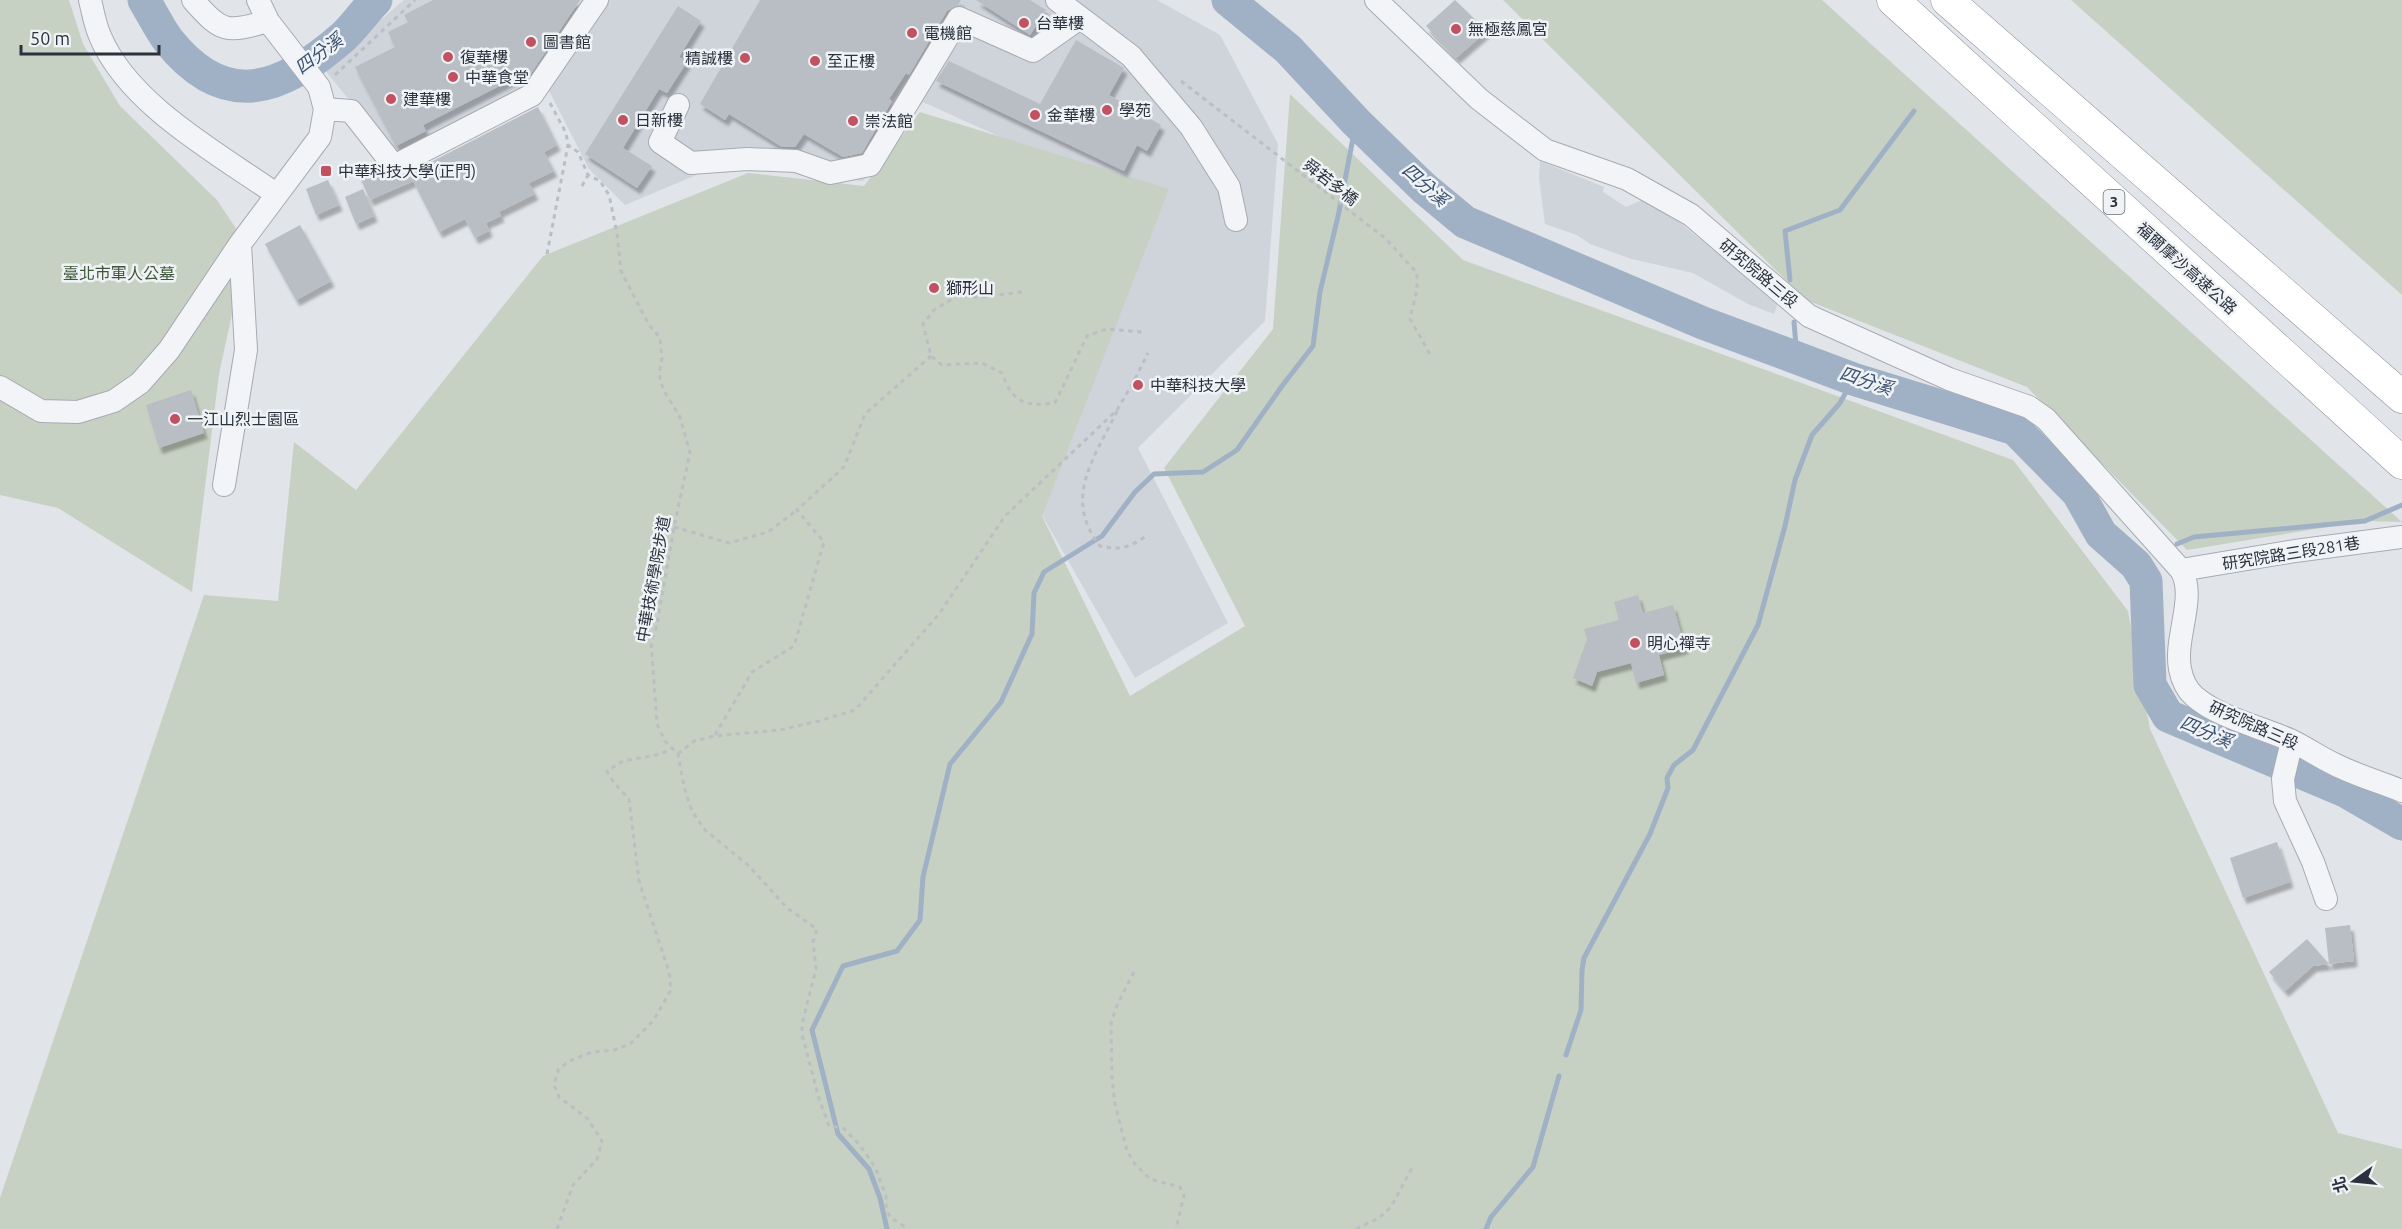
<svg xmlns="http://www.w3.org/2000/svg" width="2402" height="1229" font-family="Ubuntu,'Noto Sans TC',sans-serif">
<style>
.built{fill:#cfd3da}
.green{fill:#c6d1c3}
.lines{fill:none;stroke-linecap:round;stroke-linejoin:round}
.stream{stroke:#a0b1c5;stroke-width:5}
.river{stroke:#a0b1c5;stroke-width:33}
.building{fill:#b9bdc4;filter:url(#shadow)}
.minor-casing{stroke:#a7abb2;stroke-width:24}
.highway-casing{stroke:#8a919d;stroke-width:33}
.path{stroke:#bbbec3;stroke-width:3;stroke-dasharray:4.5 4.5;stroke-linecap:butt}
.minor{stroke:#f3f4f7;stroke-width:22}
.highway{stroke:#fff;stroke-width:32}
.poi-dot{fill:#c15261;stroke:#f0f3f6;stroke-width:2}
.labels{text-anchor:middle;stroke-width:5;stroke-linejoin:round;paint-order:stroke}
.shield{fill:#f0f3f6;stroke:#666c75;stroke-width:1.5}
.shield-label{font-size:15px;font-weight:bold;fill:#2b323e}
.poi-label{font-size:16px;fill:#2b323e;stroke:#f0f3f6;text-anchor:start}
.street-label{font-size:16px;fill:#2b323e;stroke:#f0f3f6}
.park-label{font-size:16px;fill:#3f583a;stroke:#f0f3f6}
.water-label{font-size:18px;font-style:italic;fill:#39506e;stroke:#f0f3f6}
</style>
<defs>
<filter id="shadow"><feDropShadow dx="3.5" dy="6" stdDeviation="1.5" flood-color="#0004"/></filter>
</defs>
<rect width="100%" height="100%" fill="#e1e4e8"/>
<path class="built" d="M404 0H1157L1220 35 1278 144 1265 321 1138 448 1228 623 1135 678 1034 501 1137 199 923 102 863 181 823 178 754 167 701 173 625 205 589 169 543 79 395 156 324 69Z
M1540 161 1604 187 1603 192 1626 207 1642 200 1679 222 1778 303 1774 314 1748 304 1693 273 1632 259 1590 244 1577 235 1545 224 1539 178Z"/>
<path class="green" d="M0 0H69L83 44 120 106 217 200 247 245 219 374 192 592 58 508 0 495Z
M1503 0H1822L2402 522 2365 521 2187 550 2027 387 1806 300Z
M2071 0H2402V295Z
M1290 94 1463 260 2013 460 2128 611 2150 729 2338 1133 2402 1149V1229H0V1198L204 595 278 601 294 442 356 490 543 256 748 173 864 186 920 112 1169 189 1042 516 1130 696 1245 626 1164 468 1273 329Z"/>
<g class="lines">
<path class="stream" d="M1790 280 1785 231 1840 210 1914 111
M1794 322 1797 358
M2177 544 2194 537 2365 521 2402 505
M2136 565 2145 562
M1566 1055 1581 1010 1582 970 1584 958 1650 834 1668 788 1667 778 1674 765 1693 750 1758 625 1785 526 1795 480 1812 435 1840 403 1853 379
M887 1229 880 1198 869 1169 838 1134 812 1030 843 966 897 951 920 920 923 877 950 764 1001 702 1032 634 1034 593 1044 572 1102 536 1135 492 1154 474 1203 472 1237 450 1282 386 1313 346 1320 292 1339 212 1356 122
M1486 1229 1491 1217 1533 1167 1559 1076"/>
<path class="river" d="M144 0C152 13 159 28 168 40 225 112 281 91 343 37 355 26 364 12 376 0
M1228 0 1288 49 1356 122 1424 188 1465 222 1703 323 1797 358 1853 379 2015 429 2078 493 2101 534 2136 565 2146 581 2150 685 2168 716 2345 791 2402 824"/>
</g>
<path class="building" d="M433 0H580L528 78 525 73 423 125 426 131 396 146 355 67 395 47 388 32 408 22 404 15Z
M760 0H961L958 5 947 11 909 75 906 73 889 99 892 101 862 153 843 157 804 134 795 147H782L729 114 725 120 700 104Z
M976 0H1030L1046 10 1030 35Z
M1455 0 1487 31 1456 58 1426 26Z
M678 6 701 21 679 57 687 62 667 93 659 89 623 148 652 166 637 188 585 154Z
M1076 40 1124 68 1109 95 1161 125 1147 151 1137 145 1124 171 936 81 949 61 1040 104Z
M538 107 557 145 544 152 554 171 529 183 535 194 499 212 501 216 486 223 489 231 475 238 465 219 439 232 413 181 370 200 358 173 376 165 388 178H400Z
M328 180 339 205 316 215 306 189Z
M363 189 374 216 356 224 345 197Z
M300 225 331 281 296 300 265 244Z
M191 390 204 433 159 448 146 405Z
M1638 595 1643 613 1673 605 1685 648 1659 655 1664 675 1636 683 1631 663 1597 672 1592 686 1573 678 1587 639 1584 629 1619 620 1614 602Z
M2277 842 2290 882 2243 898 2230 858Z
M2350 925 2354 961 2313 966 2285 991 2269 972 2307 939 2329 964 2325 928Z"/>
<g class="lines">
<g class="minor-casing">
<path id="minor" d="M90 0C93 12 95 25 100 36 128 104 217 153 276 194
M193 0C222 33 226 33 268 21
M1057 0 1131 56 1191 127 1229 187 1236 220
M1376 0 1479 99 1545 150 1627 179 1691 215 1809 316 1949 379 2029 407 2046 419 2181 570C2197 597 2174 637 2180 669 2182 679 2186 689 2194 696 2217 717 2261 727 2290 740 2305 747 2319 757 2334 764 2355 775 2380 782 2402 791
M678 105 660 142 691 163 747 159 796 161 830 173 870 165 959 18 1033 51 1080 18
M325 109 351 111 394 166 532 95 597 0
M0 387 41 411 78 412 114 401 140 383 169 350 240 244 320 137 325 109 319 87 268 21 258 0
M224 485 246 350 240 244
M2181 570 2295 551 2402 537
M2292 741 2283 779 2285 801 2313 862 2326 899"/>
</g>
<g class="highway-casing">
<path id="highway" d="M1893 0 2402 463
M1947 0 2402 397"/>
</g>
<path class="path" d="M335 75 415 0
M1181 81 1385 238 1417 273V289L1410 319 1431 356
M550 103 566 133 568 145 578 152 588 175 600 181 609 195 617 233 621 271 649 325 660 338 662 358 659 374 663 389 680 417 690 453 674 527 657 625 651 642 657 724 665 741 678 754 684 787 692 811 704 829 749 866 787 908 817 929 813 942 816 969 802 1024V1034L819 1099 829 1126 843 1128 859 1144 875 1167 886 1196V1208L890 1217 908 1229
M582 186 588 175
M547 254 568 145
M1022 292 981 297 957 296 934 310 923 324 931 356 942 365 982 363 1002 373C1012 402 1025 407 1055 403L1087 336 1107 329 1143 332
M1117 411C1095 457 1062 498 1100 546 1122 551 1129 547 1148 535
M674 527 729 543 768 532 797 510
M715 735 752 672 794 646 824 542 797 510 844 467 865 414 931 356
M678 754 694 741 714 736 780 730 819 721 855 710 939 614 1005 516 1117 410 1133 383 1148 353
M1134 972 1118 1003 1111 1023 1112 1078 1115 1104 1127 1151 1135 1164 1150 1179 1180 1187 1184 1195 1176 1229
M557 1229 573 1185 597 1159 602 1141 588 1119 559 1097 554 1085 558 1070 569 1061 592 1052 615 1050 631 1043 653 1021 671 990 669 972 639 881 629 799 614 783 607 771 623 761 661 754 672 748
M1356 1229 1379 1218 1391 1207 1413 1166"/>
<use href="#minor" class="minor"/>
<use href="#highway" class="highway"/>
</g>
<g class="poi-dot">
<circle cx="1024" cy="23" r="6"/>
<circle cx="1456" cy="29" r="6"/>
<circle cx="912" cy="33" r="6"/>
<circle cx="531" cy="42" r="6"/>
<circle cx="448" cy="57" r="6"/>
<circle cx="745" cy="58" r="6"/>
<circle cx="815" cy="61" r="6"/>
<circle cx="453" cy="77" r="6"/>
<circle cx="391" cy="99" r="6"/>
<circle cx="1107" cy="110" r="6"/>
<circle cx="1035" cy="115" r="6"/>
<circle cx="623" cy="120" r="6"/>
<circle cx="853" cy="121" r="6"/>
<rect x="320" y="165" width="12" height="12" rx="3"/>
<circle cx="934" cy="288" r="6"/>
<circle cx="1138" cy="385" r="6"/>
<circle cx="175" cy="419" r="6"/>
<circle cx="1635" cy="643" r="6"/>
</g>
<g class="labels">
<rect class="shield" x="2103.5" y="190" width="21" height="24" rx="4.5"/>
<g class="shield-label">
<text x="2114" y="207">3</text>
</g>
<g class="poi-label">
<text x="1036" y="29">台華樓</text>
<text x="1468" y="35">無極慈鳳宮</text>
<text x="924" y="39">電機館</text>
<text x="543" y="48">圖書館</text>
<text x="460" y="63">復華樓</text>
<text x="733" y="64" text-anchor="end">精誠樓</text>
<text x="827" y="67">至正樓</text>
<text x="465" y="83">中華食堂</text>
<text x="403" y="105">建華樓</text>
<text x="1119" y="116">學苑</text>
<text x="1047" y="121">金華樓</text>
<text x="635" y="126">日新樓</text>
<text x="865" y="127">崇法館</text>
<text x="338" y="177">中華科技大學(正門)</text>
<text x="946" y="294">獅形山</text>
<text x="1150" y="391">中華科技大學</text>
<text x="187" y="425">一江山烈士園區</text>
<text x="1647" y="649">明心禪寺</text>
</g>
<g class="street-label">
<text transform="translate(1331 182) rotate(38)" y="6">舜若多橋</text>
<text transform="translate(2187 268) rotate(42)" y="6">福爾摩沙高速公路</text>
<text transform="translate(1759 273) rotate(40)" y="6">研究院路三段</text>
<text transform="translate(2291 553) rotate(-9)" y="6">研究院路三段281巷</text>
<text transform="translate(653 579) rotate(-80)" y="6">中華技術學院步道</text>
<text transform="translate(2254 725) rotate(24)" y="6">研究院路三段</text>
</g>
<g class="park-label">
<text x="119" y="279">臺北市軍人公墓</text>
</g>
<g class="water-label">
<text transform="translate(319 54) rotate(-37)" y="6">四分溪</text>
<text transform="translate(1425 185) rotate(42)" y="6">四分溪</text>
<text transform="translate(1866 381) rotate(18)" y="6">四分溪</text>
<text transform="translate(2206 732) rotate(23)" y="6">四分溪</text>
</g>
</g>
<g transform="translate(2354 1181) rotate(255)" stroke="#f0f3f6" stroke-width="4.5" paint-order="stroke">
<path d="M0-4.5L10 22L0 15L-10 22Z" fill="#2b323e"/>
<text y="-9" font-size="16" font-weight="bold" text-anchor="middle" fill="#2b323e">北</text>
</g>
<path d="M21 45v9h138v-9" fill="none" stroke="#2b323e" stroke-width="3"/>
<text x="30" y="45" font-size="18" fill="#2b323e" stroke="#f0f3f6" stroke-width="4.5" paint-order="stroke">50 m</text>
</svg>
